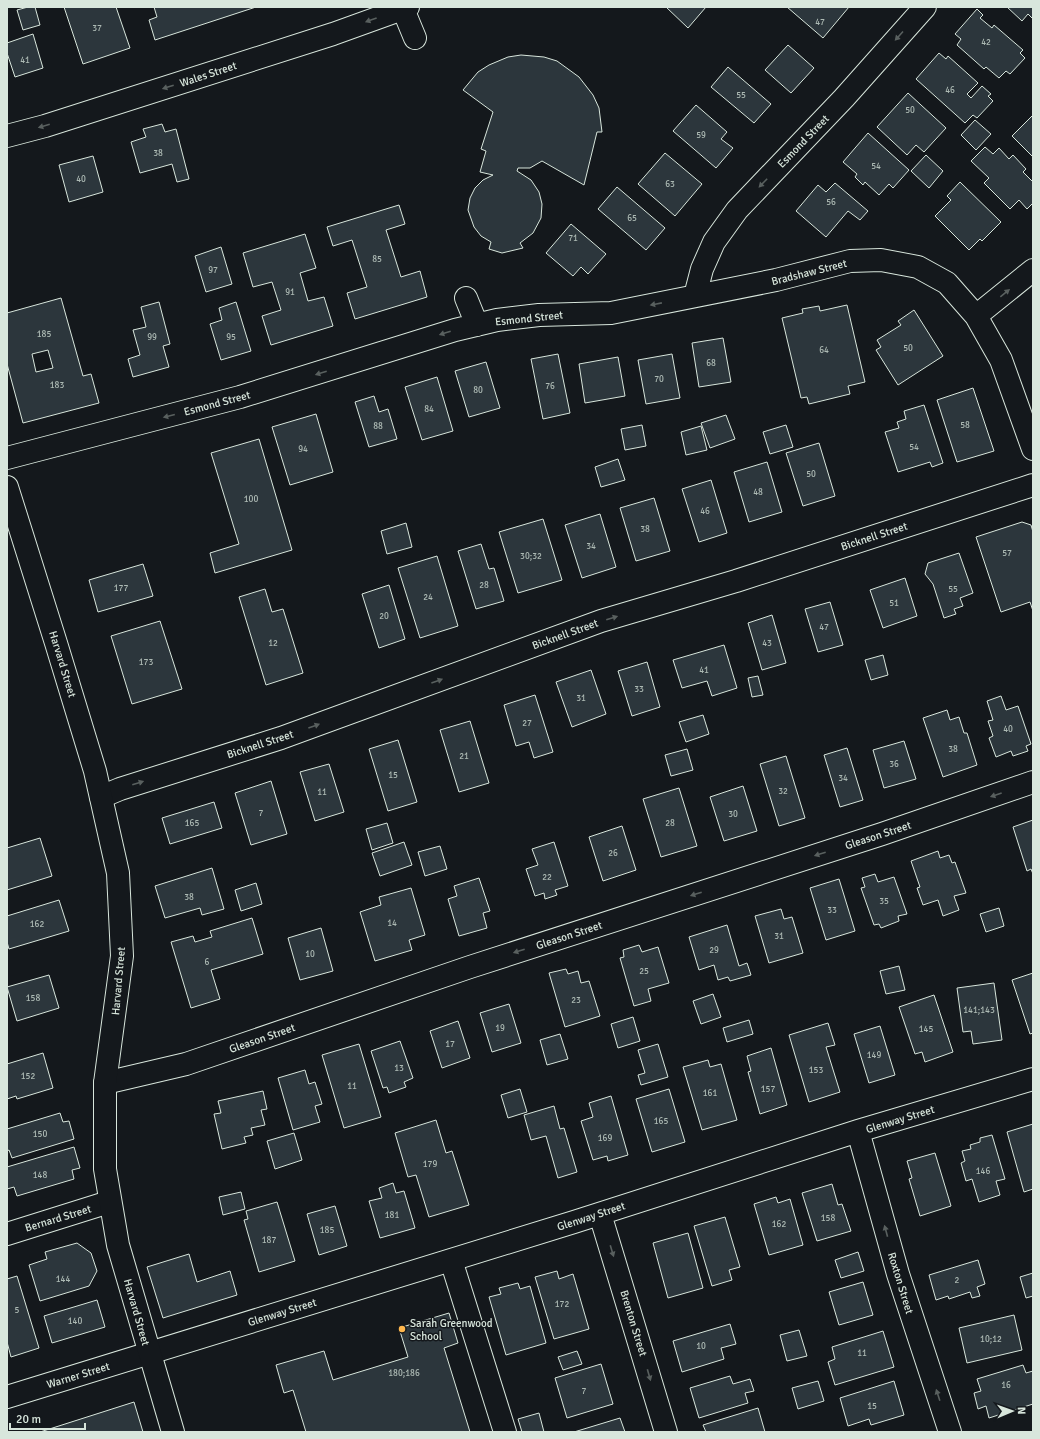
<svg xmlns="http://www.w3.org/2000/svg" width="1040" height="1439" font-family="Signika,sans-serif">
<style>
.building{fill:#2c363c;stroke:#d8e6dc;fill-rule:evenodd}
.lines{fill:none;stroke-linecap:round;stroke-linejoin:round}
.minor-casing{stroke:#d8e6dc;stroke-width:24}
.major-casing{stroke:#d8e6dc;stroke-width:24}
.minor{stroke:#14181c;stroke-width:22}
.major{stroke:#14181c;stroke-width:22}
.oneway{fill:#59605f}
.poi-dot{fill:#ffb74d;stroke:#14181c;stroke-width:1.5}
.labels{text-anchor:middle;stroke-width:3;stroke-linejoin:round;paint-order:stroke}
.number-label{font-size:9px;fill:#adbab4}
.street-label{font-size:11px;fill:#d8e6dc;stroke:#14181c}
.poi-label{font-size:11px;fill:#d8e6dc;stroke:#14181c;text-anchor:start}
</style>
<rect width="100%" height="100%" fill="#14181c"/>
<path class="building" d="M28 7H35L40 25 23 30 17 10Z
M64 7H116L130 48 83 64Z
M154 7H256L155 40 149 20 157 17Z
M666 7H706L688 28Z
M787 7H849L823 38Z
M1007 7H1033V19L1028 14 1022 21Z
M977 9 983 15 980 18 992 28 994 25 1023 50 1020 53 1025 58 1010 74 1006 71 999 78 986 67 984 69 957 45 961 39 955 34Z
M33 34 43 68 15 77 7 53V43Z
M788 45 814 68 791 93 765 70Z
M939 53 946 59 948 56 978 83 967 94 971 98 982 86 991 94 988 96 993 101 977 118 973 115 965 123 916 79Z
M521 55 544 57 557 61 579 77 593 95 599 108 602 132H597L584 185 542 161 530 168H518L517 171 531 180 539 192 542 204 541 218 533 233 520 243 523 248 502 253 489 249 491 242 481 236 474 227 468 210 470 198 475 188 483 180 493 175 480 172 486 151 481 149 493 112 463 90 478 72 489 65 508 57Z
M728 67 771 104 754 123 711 87Z
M908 93 946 128 924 152 916 145 907 155 877 127Z
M696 105 727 132 721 139 733 148 716 168 673 131Z
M1033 115V157L1012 136Z
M975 120 991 134 976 150 961 135Z
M162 124 165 132 176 129 189 179 177 182 172 164 140 173 131 142 146 137 143 129Z
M868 133 909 170 893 188 889 184 879 195 865 182 863 185 855 177 857 174 843 162Z
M985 147 993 154 999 148 1009 159 1013 155 1026 169 1023 172 1033 182V203L1027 209 1019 200 1010 209 984 183 989 178 971 161Z
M665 153 702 184 675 216 638 184Z
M926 155 943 171 929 188 911 171Z
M93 156 103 192 69 202 59 165Z
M960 182 1001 222 982 241 980 239 969 250 935 216 951 200 947 196Z
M835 183 868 211 860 220 848 211 826 237 796 211 818 185 826 192Z
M617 187 665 228 646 250 598 209Z
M399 205 405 224 386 230 401 277 420 271 427 297 355 319 347 293 367 287 352 240 333 246 327 227Z
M571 224 606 254 588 274 581 267 573 276 546 253Z
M305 234 316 268 300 273 308 301 324 297 333 326 271 345 262 316 281 310 272 282 253 287 243 253Z
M221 247 232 284 206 292 195 256Z
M61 298 83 376 91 374 99 403 23 423 7 364V313ZM48 350 53 368 36 372 32 354Z
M159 302 170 344 163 346 169 367 133 377 128 359 140 355 133 330 146 327 141 307Z
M236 302 251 351 221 360 210 324 222 320 219 308Z
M847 305 865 382 848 386 850 394 809 404 807 397 801 398 782 318 803 313 802 309 819 306 820 311Z
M914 310 943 356 898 385 876 350 881 347 877 340 901 325 898 321Z
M723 338 731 382 699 387 692 343Z
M558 354 570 413 543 419 531 359Z
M672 354 680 398 646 404 638 360Z
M618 357 625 396 585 403 579 364Z
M486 362 500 408 469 417 455 371Z
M437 377 453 431 422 440 405 387Z
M973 388 994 451 957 462 937 400Z
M374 396 379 412 388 409 397 439 369 447 355 402Z
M924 405 943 463 932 467 930 462 898 472 885 432 899 428 897 422 906 419 904 411Z
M316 414 333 472 290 485 272 427Z
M726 415 735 439 710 448 701 423Z
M642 425 646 446 625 450 621 429Z
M786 425 793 447 770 454 763 432Z
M701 426 707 450 686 455 681 432Z
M259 439 292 550 215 573 210 553 239 544 211 453Z
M819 443 835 496 803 506 786 453Z
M618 459 625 480 601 487 595 467Z
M767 462 782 512 749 522 734 472Z
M711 480 727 533 699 542 682 489Z
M654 498 670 551 636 561 620 508Z
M600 514 616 567 582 578 565 525Z
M543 519 562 580 518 593 499 532Z
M1022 522 1031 525 1033 532V611L1030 602 1001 612 976 537Z
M406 523 412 547 387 554 381 531Z
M481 544 489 569 494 568 504 601 476 609 458 551Z
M959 553 973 593 960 598 963 606 954 609 956 614 944 618 933 584 925 574 928 563Z
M437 556 458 626 420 638 398 568Z
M143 564 153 596 98 612 89 580Z
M905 578 917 616 883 628 870 590Z
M389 585 405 639 379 648 362 594Z
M265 589 272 612 283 609 303 673 266 685 239 597Z
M830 602 843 645 818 652 805 609Z
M772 615 786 663 762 670 748 623Z
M160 621 182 689 132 704 111 636Z
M724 645 737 688 712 696 707 681 682 688 673 660Z
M883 655 888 675 871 680 865 660Z
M647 662 660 707 632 716 618 671Z
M591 670 606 714 572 727 556 682Z
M758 676 763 695 752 697 748 678Z
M535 695 553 752 534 758 529 742 516 746 504 705Z
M1001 696 1006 710 1018 706 1031 744 1026 746 1028 751 1013 756 1011 751 996 757 989 738 993 736 988 721 993 720 987 701Z
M947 710 950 720 959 717 964 733H967L977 765 943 777 923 718Z
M703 715 709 734 686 742 679 722Z
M470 721 489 783 459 792 440 730Z
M398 740 417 802 388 811 369 749Z
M904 741 916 779 884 788 873 750Z
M847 748 863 800 840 807 824 755Z
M687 749 693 770 671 776 665 755Z
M786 756 805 818 779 826 760 764Z
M329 764 344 812 315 821 300 772Z
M271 781 287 834 251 845 235 793Z
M743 786 757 831 724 841 710 797Z
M679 788 697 846 661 857 643 799Z
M214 802 222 828 170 844 162 818Z
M1033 820V874L1031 869 1027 871 1013 827Z
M387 823 393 843 372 850 366 829Z
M622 826 636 870 603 881 589 837Z
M40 838 52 876 7 890V848Z
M404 842 412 865 380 876 372 853Z
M554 842 568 886 555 890 557 895 545 899 544 893 535 896 526 869 538 865 532 849Z
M440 846 447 869 425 876 418 852Z
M938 851 940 858 949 855 952 863 955 862 966 893 954 896 959 910 943 916 938 900 923 905 917 888 920 887 911 861Z
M212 868 224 909 202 915 200 908 165 918 155 886Z
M875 874 878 882 894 877 907 914 898 916 899 921 881 928 879 924 874 925 861 888 865 887 862 878Z
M479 878 490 911 483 913 487 928 459 936 448 899 457 896 454 886Z
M839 879 855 931 826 940 810 888Z
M256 883 262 904 241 911 235 890Z
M411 888 425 935 409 940 412 950 375 961 360 912 381 905 379 897Z
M59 900 69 931 9 949 7 942V916Z
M999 908 1004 926 986 932 980 914Z
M781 909 784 919 792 917 803 953 769 963 755 916Z
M252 918 263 954 211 970 220 999 191 1008 171 942 193 936 195 942 212 937 210 931Z
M727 925 739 966 747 963 751 975 730 981 728 977 718 980 714 965 699 970 689 937Z
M321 928 333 971 300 980 288 938Z
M639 945 642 952 658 947 669 983 648 989 651 1001 634 1006 620 958 624 957 623 950Z
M899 966 905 990 886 994 880 971Z
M566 969 568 974 578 971 581 983 589 981 600 1016 565 1027 549 973Z
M1033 973V1033L1030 1034 1012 980Z
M49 975 59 1008 17 1021 7 987Z
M994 983 1002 1040 973 1044 971 1031 963 1032 957 988Z
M713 994 721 1017 701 1024 693 1001Z
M934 995 953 1052 925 1062 922 1052 915 1054 899 1007Z
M509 1004 521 1043 492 1052 480 1013Z
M633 1017 640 1041 618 1048 611 1024Z
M749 1020 753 1034 727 1042 723 1028Z
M458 1021 470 1058 442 1068 430 1031Z
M828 1023 835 1045 826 1047 840 1092 809 1102 789 1035Z
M880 1026 895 1075 869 1083 854 1034Z
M560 1034 568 1059 547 1065 540 1040Z
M400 1041 413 1078 404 1082 406 1087 389 1093 387 1087 383 1088 371 1051Z
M359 1044 381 1117 344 1128 322 1055Z
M658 1044 668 1077 641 1085 638 1075 645 1073 638 1050Z
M771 1048 787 1105 760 1114 748 1072 751 1071 747 1056Z
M43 1053 53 1088 17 1099 16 1096 7 1099V1064Z
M708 1060 710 1067 721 1064 737 1120 702 1130 683 1067Z
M305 1070 309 1084 315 1082 322 1104 315 1106 320 1122 293 1130 278 1078Z
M520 1089 527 1112 508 1118 501 1095Z
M669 1089 685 1142 652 1152 636 1099Z
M263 1091 267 1109 261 1110 265 1125 251 1128 253 1135 244 1137 246 1143 222 1149 214 1114 221 1113 218 1101Z
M611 1096 628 1155 608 1161 607 1156 593 1160 581 1121 593 1117 589 1103Z
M554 1106 560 1129 564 1128 577 1172 558 1178 546 1136 531 1140 524 1115Z
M60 1113 63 1122 69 1121 74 1139 12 1158 9 1150 7 1151V1129Z
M436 1120 446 1153 452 1151 469 1205 429 1217 416 1175 408 1177 395 1133Z
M1033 1124V1189L1024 1192 1007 1132Z
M294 1133 302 1160 275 1169 267 1141Z
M992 1135 1005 1179 996 1181 1000 1195 979 1202 972 1179 966 1181 961 1163 965 1161 962 1151 971 1149 970 1145 980 1142V1138Z
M74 1147 80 1168 72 1170 74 1179 17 1196 14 1187 7 1189V1167Z
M935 1153 951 1206 920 1216 909 1179 912 1178 907 1161Z
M393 1183 396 1193 404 1191 415 1228 380 1238 369 1201 382 1198 379 1188Z
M832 1184 838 1205 842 1204 851 1231 817 1241 802 1193Z
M241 1192 245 1209 223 1215 219 1197Z
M776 1197 778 1203 790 1199 803 1245 769 1255 754 1204Z
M277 1202 295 1261 259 1272 244 1220 248 1219 246 1211Z
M335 1206 347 1246 319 1255 307 1214Z
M725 1217 740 1267 729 1270 732 1280 712 1286 694 1226Z
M688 1233 703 1288 668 1298 653 1243Z
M77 1243 91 1253 97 1271 89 1286 40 1301 29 1265 47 1259 45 1252Z
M858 1252 864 1271 841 1278 835 1260Z
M189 1254 197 1282 230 1271 237 1295 163 1318 147 1267Z
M978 1260 985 1284 977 1287 980 1296 972 1298 970 1292 949 1299 948 1296 936 1300 929 1275Z
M557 1271 559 1279 573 1274 589 1329 554 1339 535 1277Z
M1033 1273V1296L1026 1298 1020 1277Z
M17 1276 39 1348 11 1357 7 1342V1279Z
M863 1282 873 1315 839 1325 829 1292Z
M518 1283 520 1289 530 1286 546 1343 506 1355 489 1297 501 1294 499 1288Z
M97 1300 105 1327 52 1343 44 1316Z
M449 1313 458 1343 444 1348 470 1432H306L293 1390 284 1393 276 1365 324 1351 333 1380 408 1357 399 1328Z
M1014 1315 1022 1350 967 1363 959 1328Z
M730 1324 736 1344 721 1348 724 1359 682 1372 673 1341Z
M799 1330 807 1356 787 1361 780 1335Z
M883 1331 894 1367 835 1385 828 1362 835 1359 832 1347Z
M577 1351 582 1364 563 1370 558 1357Z
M601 1364 613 1404 567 1418 555 1378Z
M1023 1365 1026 1373 1033 1371V1404L989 1418 986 1406 978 1409 974 1393 981 1391 977 1379Z
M730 1376 733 1384 750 1379 754 1391 745 1393 748 1403 699 1418 690 1388Z
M818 1381 824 1401 798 1409 792 1388Z
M894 1381 904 1415 871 1425 869 1419 848 1426 840 1398Z
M134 1402 143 1432H40Z
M758 1408 765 1432H706L703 1425Z
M539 1413 544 1432H522L518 1419Z
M620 1418 625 1432H574Z"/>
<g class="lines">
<g class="minor-casing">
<path id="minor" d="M403 9 415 38
M7 136 45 126 333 34 408 7
M695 296 702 269 714 242 737 210 844 98 925 7
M466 298 477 325
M976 316 1033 270
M7 458 240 397 455 330 497 320 539 315 611 313 776 280 850 261 881 260 918 267 947 283 976 316 1001 360 1033 449
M101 797 120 789 281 738 601 621 736 581 1033 485
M105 1083 186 1064 470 967 882 834 1033 782
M858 1131 898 1274 950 1432
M600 1214 666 1432
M7 1234 109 1202
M451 1260 505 1432
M7 1397 574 1222 858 1131 1033 1079"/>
</g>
<g class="major-casing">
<path id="major" d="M7 487 56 643 95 771 118 873 122 956 105 1083V1169L118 1245 173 1432"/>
</g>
<use href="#minor" class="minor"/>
<use href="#major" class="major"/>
</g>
<defs><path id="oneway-solid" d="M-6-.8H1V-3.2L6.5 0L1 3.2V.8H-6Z"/></defs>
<g class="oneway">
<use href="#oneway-solid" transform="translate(371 20) rotate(160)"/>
<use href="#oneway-solid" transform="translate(899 36) rotate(132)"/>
<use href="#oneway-solid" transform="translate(168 87) rotate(162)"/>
<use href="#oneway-solid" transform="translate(44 126) rotate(164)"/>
<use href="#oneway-solid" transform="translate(763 183) rotate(134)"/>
<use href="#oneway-solid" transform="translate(1005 293) rotate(-39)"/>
<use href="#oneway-solid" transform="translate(656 304) rotate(169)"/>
<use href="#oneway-solid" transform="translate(445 333) rotate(162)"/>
<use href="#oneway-solid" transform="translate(321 373) rotate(163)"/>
<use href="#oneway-solid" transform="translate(169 416) rotate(166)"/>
<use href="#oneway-solid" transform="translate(612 618) rotate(-17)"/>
<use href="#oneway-solid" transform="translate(437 681) rotate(-20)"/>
<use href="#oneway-solid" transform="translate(314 726) rotate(-20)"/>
<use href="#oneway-solid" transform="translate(138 783) rotate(-17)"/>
<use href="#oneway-solid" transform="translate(996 795) rotate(161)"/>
<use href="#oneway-solid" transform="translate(820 854) rotate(162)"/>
<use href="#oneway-solid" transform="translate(696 894) rotate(162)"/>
<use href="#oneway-solid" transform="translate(519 951) rotate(162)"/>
<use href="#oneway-solid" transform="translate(886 1231) rotate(-105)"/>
<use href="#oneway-solid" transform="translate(612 1251) rotate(73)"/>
<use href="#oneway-solid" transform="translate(649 1375) rotate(74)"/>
<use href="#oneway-solid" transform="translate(938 1395) rotate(-108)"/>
</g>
<circle class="poi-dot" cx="402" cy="1329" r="4"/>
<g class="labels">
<g class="number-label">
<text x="820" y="25">47</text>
<text x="97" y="31">37</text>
<text x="986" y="45">42</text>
<text x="25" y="63">41</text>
<text x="950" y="93">46</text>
<text x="741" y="98">55</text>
<text x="910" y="113">50</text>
<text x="701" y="138">59</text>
<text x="158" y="156">38</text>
<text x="876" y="169">54</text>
<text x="81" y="182">40</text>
<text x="670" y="187">63</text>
<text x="831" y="205">56</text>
<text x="632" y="221">65</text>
<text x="573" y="241">71</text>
<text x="377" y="262">85</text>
<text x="213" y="273">97</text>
<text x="290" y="295">91</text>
<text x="44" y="337">185</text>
<text x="152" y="340">99</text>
<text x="231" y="340">95</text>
<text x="908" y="351">50</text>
<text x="824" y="353">64</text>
<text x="711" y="366">68</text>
<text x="659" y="382">70</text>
<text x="57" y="388">183</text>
<text x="550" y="389">76</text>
<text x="478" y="393">80</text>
<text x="429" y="412">84</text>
<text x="965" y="428">58</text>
<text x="378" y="429">88</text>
<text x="914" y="450">54</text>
<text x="303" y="452">94</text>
<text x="811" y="477">50</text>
<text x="758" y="495">48</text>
<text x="251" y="502">100</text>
<text x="705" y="514">46</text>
<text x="645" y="532">38</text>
<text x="591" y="549">34</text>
<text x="1007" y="556">57</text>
<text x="531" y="559">30;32</text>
<text x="484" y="588">28</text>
<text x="121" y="591">177</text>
<text x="953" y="592">55</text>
<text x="428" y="600">24</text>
<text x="894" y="606">51</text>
<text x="384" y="619">20</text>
<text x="824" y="630">47</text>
<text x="273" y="646">12</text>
<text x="767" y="646">43</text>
<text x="146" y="665">173</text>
<text x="704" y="673">41</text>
<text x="639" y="692">33</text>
<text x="581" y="701">31</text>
<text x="527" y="726">27</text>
<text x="1008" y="732">40</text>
<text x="953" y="752">38</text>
<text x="464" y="759">21</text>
<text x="894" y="767">36</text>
<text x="393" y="778">15</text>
<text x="843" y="781">34</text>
<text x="783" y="794">32</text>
<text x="322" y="795">11</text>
<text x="261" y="816">7</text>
<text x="733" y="817">30</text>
<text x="192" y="826">165</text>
<text x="670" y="826">28</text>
<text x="613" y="856">26</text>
<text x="547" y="880">22</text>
<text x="189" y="900">38</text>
<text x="884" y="904">35</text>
<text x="832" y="913">33</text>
<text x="392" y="926">14</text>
<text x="37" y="927">162</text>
<text x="779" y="939">31</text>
<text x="714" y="953">29</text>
<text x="310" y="957">10</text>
<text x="207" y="965">6</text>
<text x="644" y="974">25</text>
<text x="33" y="1001">158</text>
<text x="576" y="1003">23</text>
<text x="979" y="1013">141;143</text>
<text x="500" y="1031">19</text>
<text x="926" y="1032">145</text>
<text x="450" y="1047">17</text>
<text x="874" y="1058">149</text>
<text x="399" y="1071">13</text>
<text x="816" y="1073">153</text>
<text x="28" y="1079">152</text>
<text x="352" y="1089">11</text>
<text x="768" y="1092">157</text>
<text x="710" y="1096">161</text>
<text x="661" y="1124">165</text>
<text x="40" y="1137">150</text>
<text x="605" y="1141">169</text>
<text x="430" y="1167">179</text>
<text x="983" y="1174">146</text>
<text x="40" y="1178">148</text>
<text x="392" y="1218">181</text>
<text x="828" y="1221">158</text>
<text x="779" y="1227">162</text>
<text x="327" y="1233">185</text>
<text x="269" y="1243">187</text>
<text x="63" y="1282">144</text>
<text x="957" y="1283">2</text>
<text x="562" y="1307">172</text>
<text x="17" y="1313">5</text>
<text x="75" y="1324">140</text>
<text x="991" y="1342">10;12</text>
<text x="701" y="1349">10</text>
<text x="862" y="1356">11</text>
<text x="404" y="1376">180;186</text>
<text x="1006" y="1388">16</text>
<text x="584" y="1394">7</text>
<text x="872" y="1409">15</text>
</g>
<g class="street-label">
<text transform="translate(208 74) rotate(-18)" y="4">Wales Street</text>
<text transform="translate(803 141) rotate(-46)" y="4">Esmond Street</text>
<text transform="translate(809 272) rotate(-14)" y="4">Bradshaw Street</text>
<text transform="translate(529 318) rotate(-6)" y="4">Esmond Street</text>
<text transform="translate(217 403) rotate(-15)" y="4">Esmond Street</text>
<text transform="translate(874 536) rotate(-18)" y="4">Bicknell Street</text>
<text transform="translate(565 634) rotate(-20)" y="4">Bicknell Street</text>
<text transform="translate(63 664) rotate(73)" y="4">Harvard Street</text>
<text transform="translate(260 744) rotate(-18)" y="4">Bicknell Street</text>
<text transform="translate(878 835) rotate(-18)" y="4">Gleason Street</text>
<text transform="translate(569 935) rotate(-18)" y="4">Gleason Street</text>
<text transform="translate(118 981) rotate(-85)" y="4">Harvard Street</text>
<text transform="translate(262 1038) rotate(-19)" y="4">Gleason Street</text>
<text transform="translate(900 1119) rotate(-17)" y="4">Glenway Street</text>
<text transform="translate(591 1216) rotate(-18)" y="4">Glenway Street</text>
<text transform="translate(58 1218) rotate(-17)" y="4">Bernard Street</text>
<text transform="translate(901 1283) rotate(73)" y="4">Roxton Street</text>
<text transform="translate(137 1312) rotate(74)" y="4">Harvard Street</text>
<text transform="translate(282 1312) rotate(-17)" y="4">Glenway Street</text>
<text transform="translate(634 1323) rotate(73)" y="4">Brenton Street</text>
<text transform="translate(78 1375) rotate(-17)" y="4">Warner Street</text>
</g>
<g class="poi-label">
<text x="410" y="1327">Sarah Greenwood<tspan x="410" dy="13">School</tspan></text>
</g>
</g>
<rect width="1040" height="1439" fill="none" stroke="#d8e6dc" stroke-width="16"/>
<g transform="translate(1012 1411) rotate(88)" stroke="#14181c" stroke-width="3" paint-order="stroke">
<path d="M0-3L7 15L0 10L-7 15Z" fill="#d8e6dc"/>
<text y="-6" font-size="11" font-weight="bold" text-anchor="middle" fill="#d8e6dc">N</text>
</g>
<path d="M10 1423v6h75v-6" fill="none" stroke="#d8e6dc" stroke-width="2"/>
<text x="16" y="1423" font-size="12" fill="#d8e6dc" stroke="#14181c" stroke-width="3" paint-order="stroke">20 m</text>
</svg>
